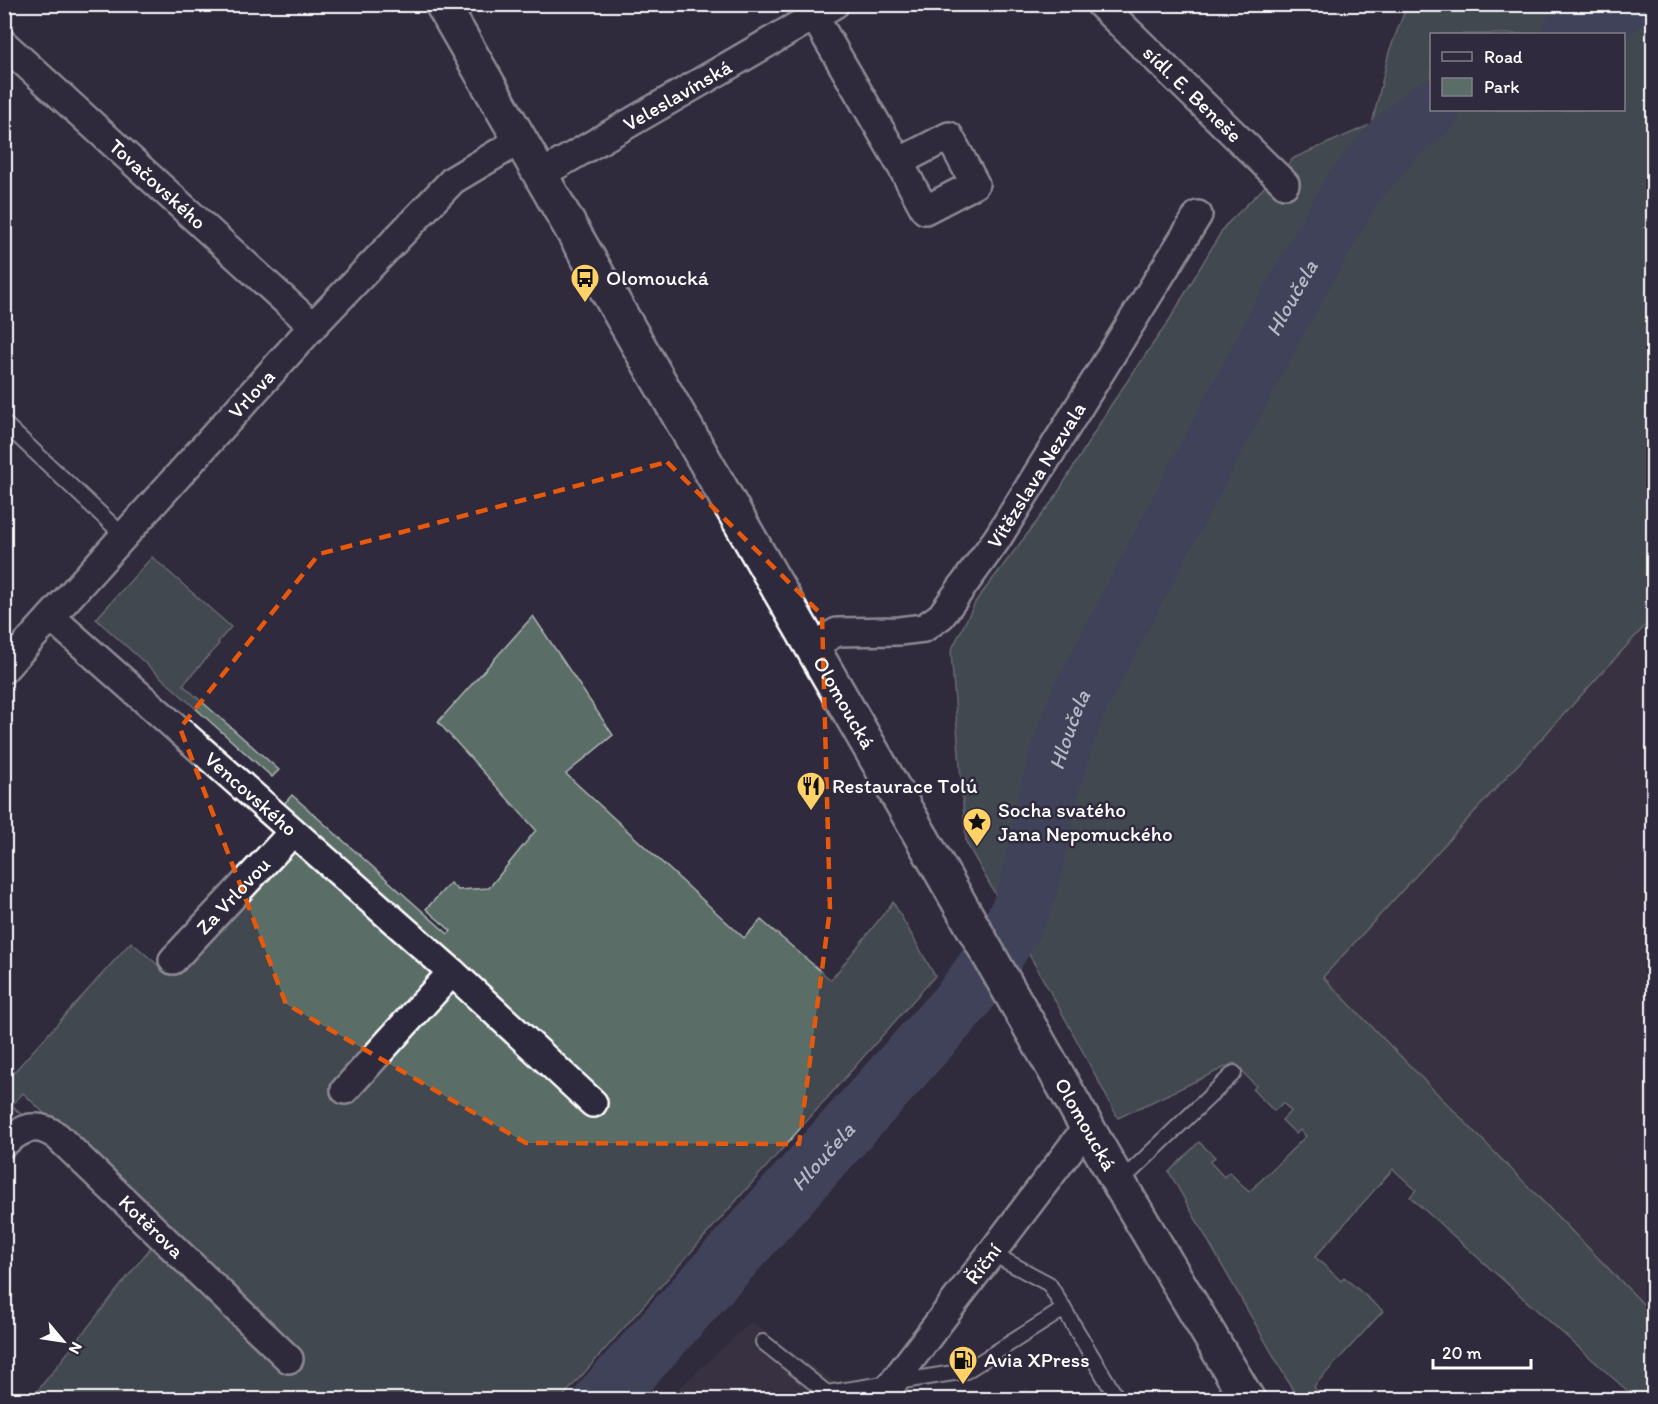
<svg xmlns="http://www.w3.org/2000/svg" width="1658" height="1404" font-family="Itim,sans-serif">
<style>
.built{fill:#433b47}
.green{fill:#5a6d66;stroke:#acb6b2;stroke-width:1.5;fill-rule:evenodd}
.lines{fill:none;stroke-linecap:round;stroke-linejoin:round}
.river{stroke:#53617c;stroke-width:58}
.service-casing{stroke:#fff;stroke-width:18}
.minor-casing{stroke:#fff;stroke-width:32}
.tertiary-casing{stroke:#fff;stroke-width:38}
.service{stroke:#2f2a3d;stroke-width:14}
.minor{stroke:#2f2a3d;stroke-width:27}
.tertiary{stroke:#2f2a3d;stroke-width:33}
.marked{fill:none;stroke:#e8590c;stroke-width:4.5;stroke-dasharray:12 8;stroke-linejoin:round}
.labels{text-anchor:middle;stroke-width:5;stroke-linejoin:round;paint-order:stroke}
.street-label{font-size:21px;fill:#fff;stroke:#2f2a3d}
.poi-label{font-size:21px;fill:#fff;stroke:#2f2a3d;text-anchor:start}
.water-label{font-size:22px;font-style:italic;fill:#b2b8c4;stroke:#2f2a3d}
</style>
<rect width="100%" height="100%" fill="#2f2a3d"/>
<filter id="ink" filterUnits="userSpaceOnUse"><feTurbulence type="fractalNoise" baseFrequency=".0167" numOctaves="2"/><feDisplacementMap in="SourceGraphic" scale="12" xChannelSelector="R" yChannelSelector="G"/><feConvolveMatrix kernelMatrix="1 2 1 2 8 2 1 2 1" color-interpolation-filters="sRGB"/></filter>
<g filter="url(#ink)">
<path class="built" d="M1653 617V1320L1319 981Z
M751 1322 858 1399 666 1400Z
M1028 1387 1035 1399H1007Z"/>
<path class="green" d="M1407 5H1653V617L1323 977 1653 1314V1399H1627L1631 1394 1410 1197 1416 1190 1393 1169 1315 1257 1341 1281 1344 1277 1383 1311 1314 1386 1321 1399H1298L1169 1172 1199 1142 1215 1157 1210 1162 1224 1177 1229 1172 1249 1192 1306 1136 1300 1130 1296 1134 1282 1120 1291 1111 1283 1103 1274 1111 1253 1090 1256 1086 1234 1063 1118 1118 1067 1022 966 842 951 651 976 601 1054 499 1111 405 1170 319 1224 227 1294 158 1372 124 1389 52ZM1432 34H1624V110H1432Z
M152 557 231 627 218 642 219 644 183 685 279 770 272 777 96 619Z
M533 616 613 735 566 774 744 938 761 920 831 980 893 902 935 976 561 1399H31L155 1242 295 1354 23 1093 12 1105 23 1116 5 1101V1082L131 942 165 971 293 831 275 814 292 795 448 934 451 931 426 909 450 883 458 890 489 888 536 830 438 722Z"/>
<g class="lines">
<g class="river">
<path d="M1571 34 1599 21 1623 4"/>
<path id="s1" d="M603 1400 961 1002C984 970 1010 937 1024 900 1036 867 1040 831 1048 796 1056 763 1066 732 1079 700L1280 317 1353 188 1394 140 1432 108"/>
</g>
<g class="service-casing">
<path id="service" d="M4 423 123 535
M1119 1183 1234 1073
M991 1253 1049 1284 1118 1400
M763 1342 827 1393
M813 1400 827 1393 966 1371 1064 1309"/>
</g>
<g class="minor-casing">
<g id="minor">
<path id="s2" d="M1100 4 1285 184"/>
<path d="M814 16 899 162"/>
<path id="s3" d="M4 44 313 326"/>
<path d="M949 136 975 184 925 210 899 162Z"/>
<path id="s4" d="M540 175 835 4"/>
<path id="s5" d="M51 617 452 972 593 1103"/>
<path id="s6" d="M811 647 837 632 899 631 924 628 941 616 997 539 1198 215"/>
<path id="s7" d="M4 669 313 326 453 180 520 140"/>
<path id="s8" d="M173 960 293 832"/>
<path d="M345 1090 452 972"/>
<path id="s9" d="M4 1143C22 1128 36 1121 57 1136L289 1359"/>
<path id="s10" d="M880 1400 1087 1127"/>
</g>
</g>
<g class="tertiary-casing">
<g id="tertiary">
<path id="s11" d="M442 4 941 871 1119 1183 1248 1400"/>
</g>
</g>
<use href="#service" class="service"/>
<use href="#minor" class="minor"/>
<use href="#tertiary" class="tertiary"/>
</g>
</g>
<path d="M0 0H1658V1404H0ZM667 462 822 615 830 909 799 1144 526 1143 286 1004 180 728 319 554Z" fill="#2f2a3d" fill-opacity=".55" fill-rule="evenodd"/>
<path class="marked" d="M667 462 822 615 830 909 799 1144 526 1143 286 1004 180 728 319 554Z"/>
<defs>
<g id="bus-pin" transform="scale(1.5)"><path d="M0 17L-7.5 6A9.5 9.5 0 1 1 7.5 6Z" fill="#ffd166" stroke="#2f2a3d"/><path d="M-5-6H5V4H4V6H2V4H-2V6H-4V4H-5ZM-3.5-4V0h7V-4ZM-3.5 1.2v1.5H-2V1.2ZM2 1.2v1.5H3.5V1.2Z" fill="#111"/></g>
<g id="restaurant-pin" transform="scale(1.5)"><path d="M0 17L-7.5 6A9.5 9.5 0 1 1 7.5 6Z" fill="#ffd166" stroke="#2f2a3d"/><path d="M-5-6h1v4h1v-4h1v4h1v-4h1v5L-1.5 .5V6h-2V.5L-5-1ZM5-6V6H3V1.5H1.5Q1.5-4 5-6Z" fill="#111"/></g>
<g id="sight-pin" transform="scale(1.5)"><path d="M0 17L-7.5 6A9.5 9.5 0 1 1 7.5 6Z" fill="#ffd166" stroke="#2f2a3d"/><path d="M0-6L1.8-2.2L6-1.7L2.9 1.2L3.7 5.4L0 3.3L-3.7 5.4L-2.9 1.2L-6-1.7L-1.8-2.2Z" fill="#111"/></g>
<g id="fuel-pin" transform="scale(1.5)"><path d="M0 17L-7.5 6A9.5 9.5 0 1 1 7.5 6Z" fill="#ffd166" stroke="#2f2a3d"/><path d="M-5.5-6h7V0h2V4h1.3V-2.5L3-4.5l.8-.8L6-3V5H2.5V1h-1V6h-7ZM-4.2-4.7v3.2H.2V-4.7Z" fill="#111"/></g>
</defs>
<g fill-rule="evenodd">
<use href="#bus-pin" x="585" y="278"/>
<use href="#restaurant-pin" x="811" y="786"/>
<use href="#sight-pin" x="977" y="822"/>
<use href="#fuel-pin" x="963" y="1360"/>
</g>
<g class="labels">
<g class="street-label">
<text dy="7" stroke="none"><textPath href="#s2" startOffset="129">sídl. E. Beneše</textPath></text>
<text dy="7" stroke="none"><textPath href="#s4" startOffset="159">Veleslavínská</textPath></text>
<text dy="7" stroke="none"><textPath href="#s3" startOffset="208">Tovačovského</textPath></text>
<text dy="7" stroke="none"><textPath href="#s7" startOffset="370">Vrlova</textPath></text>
<text dy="7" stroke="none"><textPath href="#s6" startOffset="308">Vítězslava Nezvala</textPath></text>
<text dy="7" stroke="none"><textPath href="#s11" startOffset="806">Olomoucká</textPath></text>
<text dy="7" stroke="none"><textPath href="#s5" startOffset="267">Vencovského</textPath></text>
<text dy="7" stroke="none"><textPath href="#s8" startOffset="88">Za Vrlovou</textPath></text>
<text dy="7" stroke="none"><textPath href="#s11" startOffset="1292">Olomoucká</textPath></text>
<text dy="7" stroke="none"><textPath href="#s9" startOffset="190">Kotěrova</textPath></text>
<text dy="7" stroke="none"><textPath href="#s10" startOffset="171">Říční</textPath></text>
</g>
<g class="poi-label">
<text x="606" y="285">Olomoucká</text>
<text x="832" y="793">Restaurace Tolú</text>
<text x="998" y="817">Socha svatého<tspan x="998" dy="24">Jana Nepomuckého</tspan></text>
<text x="984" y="1367">Avia XPress</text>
</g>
<g class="water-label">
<text dy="8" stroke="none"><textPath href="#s1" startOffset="1318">Hloučela</textPath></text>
<text dy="8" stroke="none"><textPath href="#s1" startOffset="832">Hloučela</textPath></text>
<text dy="8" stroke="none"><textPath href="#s1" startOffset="328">Hloučela</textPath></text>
</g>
</g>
<rect width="1658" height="1404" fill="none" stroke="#2f2a3d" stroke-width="24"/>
<rect x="12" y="12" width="1634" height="1380" fill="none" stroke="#fff" stroke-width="2" filter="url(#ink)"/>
<rect x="1430" y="33" width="195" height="78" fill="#2f2a3d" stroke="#827f8b" stroke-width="1.5"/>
<rect x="1442" y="52" width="30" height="9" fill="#2f2a3d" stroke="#827f8b" stroke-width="1.5"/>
<text x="1484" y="63" font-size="18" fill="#ffffff">Road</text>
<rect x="1442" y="78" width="30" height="18" fill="#5a6d66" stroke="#827f8b" stroke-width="1.5"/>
<text x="1484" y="93" font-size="18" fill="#ffffff">Park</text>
<g transform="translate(63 1341) rotate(119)" stroke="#2f2a3d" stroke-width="4.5" paint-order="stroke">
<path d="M0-4.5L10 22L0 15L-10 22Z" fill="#ffffff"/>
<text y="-9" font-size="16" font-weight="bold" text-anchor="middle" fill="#ffffff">N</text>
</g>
<path d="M1433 1359v9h98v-9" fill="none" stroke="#ffffff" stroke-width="3"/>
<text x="1442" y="1359" font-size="18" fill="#ffffff" stroke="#2f2a3d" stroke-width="4.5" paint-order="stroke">20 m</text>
</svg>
